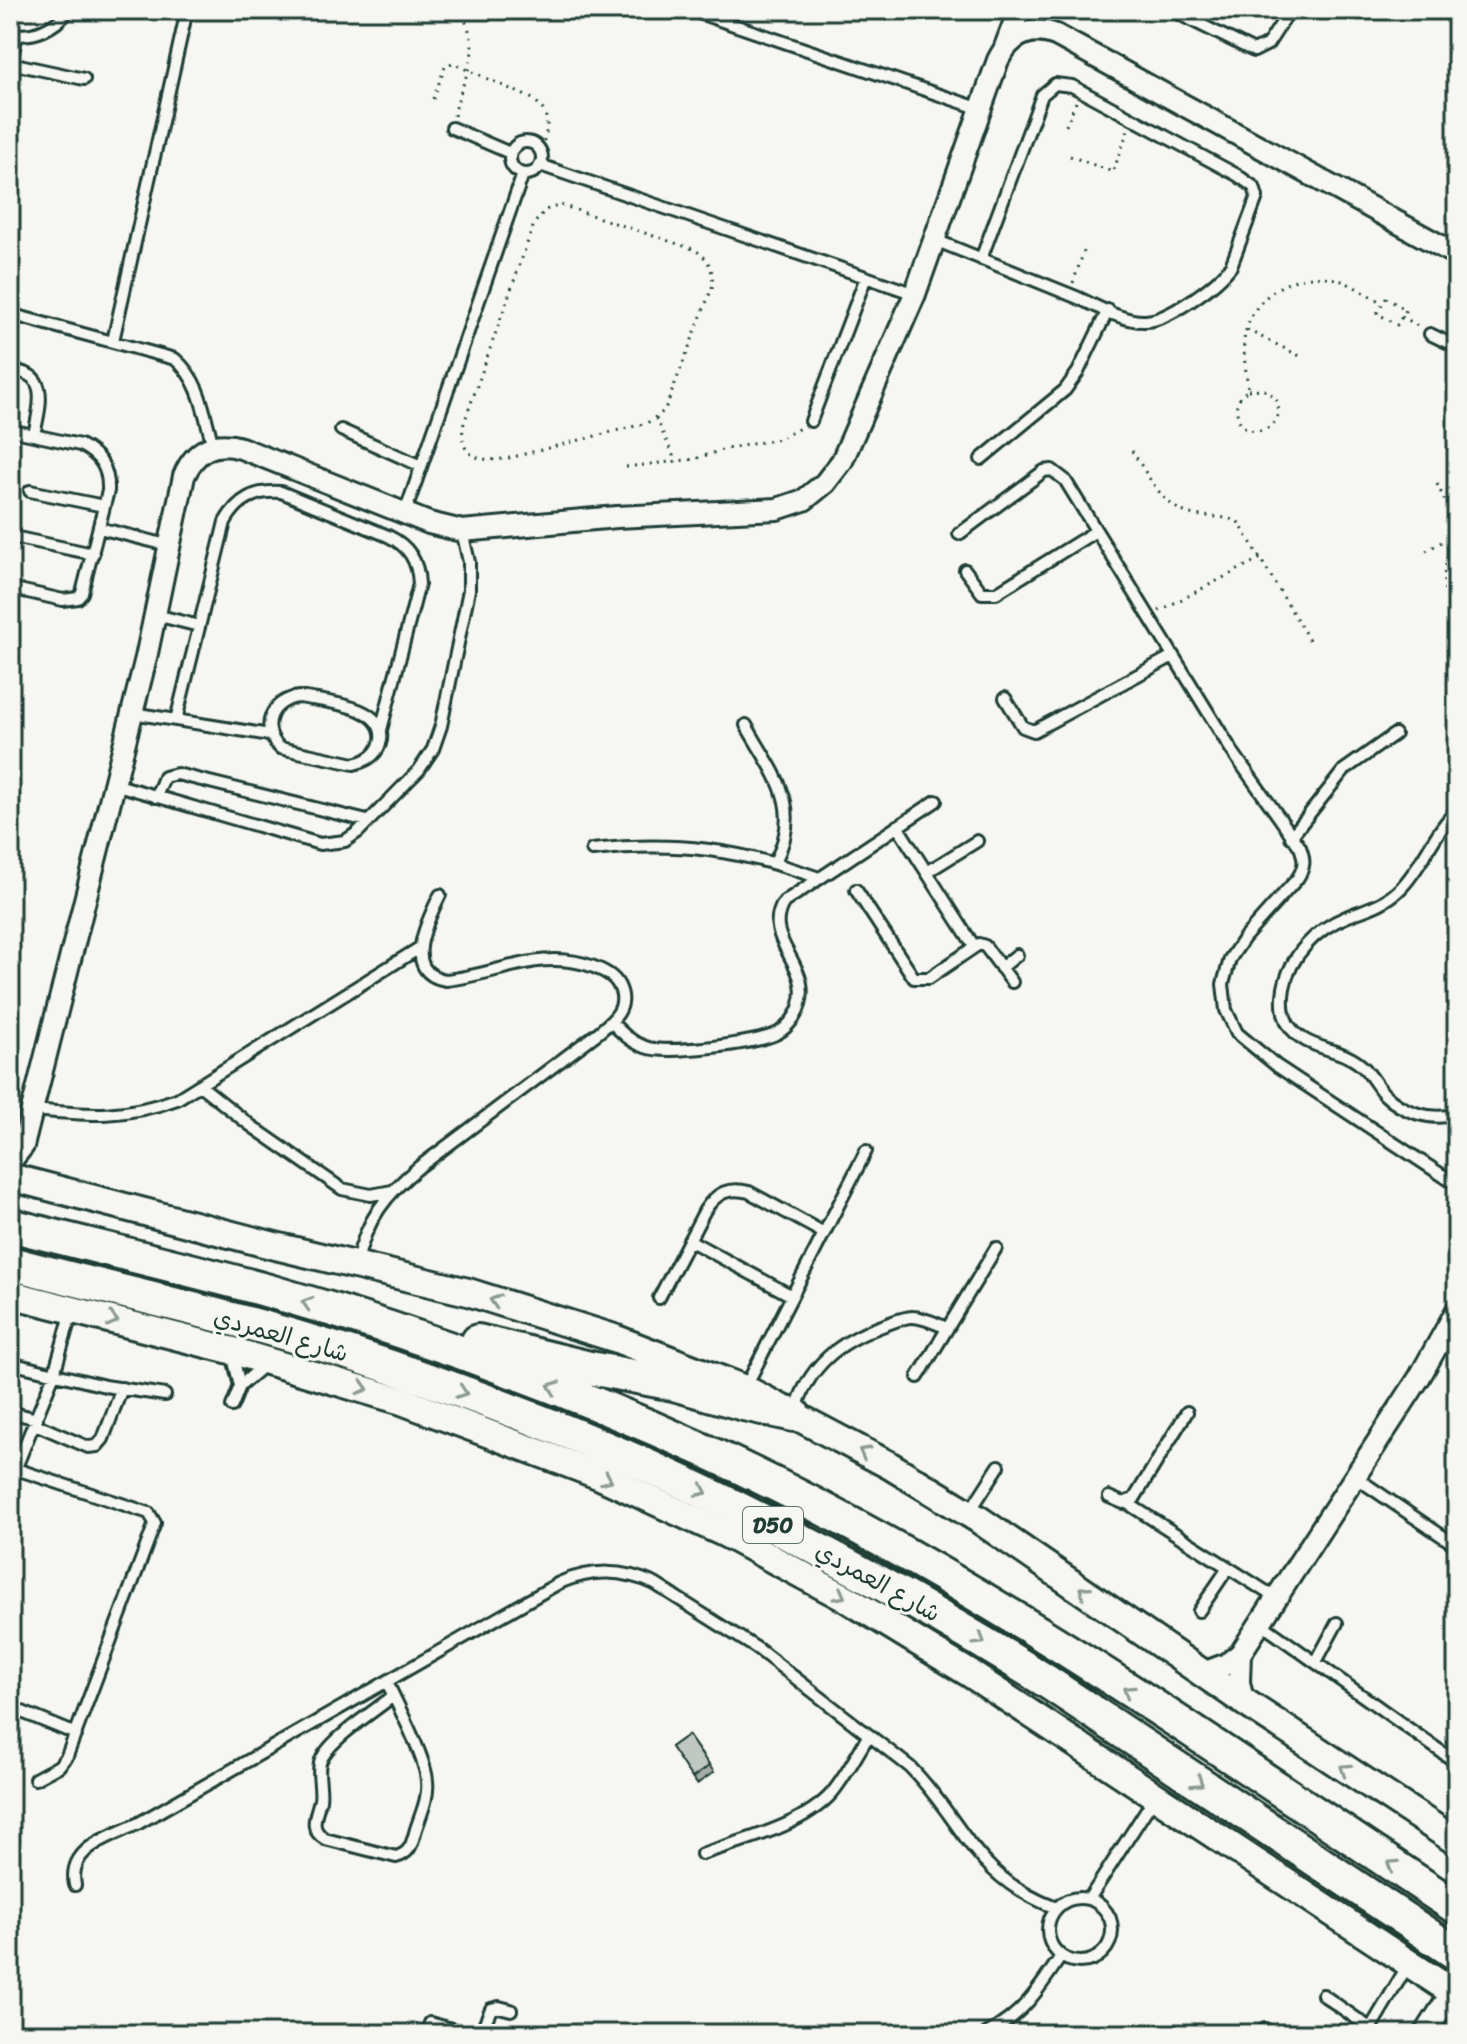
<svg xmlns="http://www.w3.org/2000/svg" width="1467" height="2044" font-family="Sriracha,'Playpen Sans Arabic',sans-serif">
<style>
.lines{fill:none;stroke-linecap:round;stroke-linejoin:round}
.service-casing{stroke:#1f3d34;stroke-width:16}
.minor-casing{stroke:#1f3d34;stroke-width:26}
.tertiary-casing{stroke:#1f3d34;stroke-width:32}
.primary-casing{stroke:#1f3d34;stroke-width:38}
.path{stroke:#1f3d34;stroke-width:3;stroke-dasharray:2 6;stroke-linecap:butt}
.service{stroke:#f6f6f2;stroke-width:10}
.minor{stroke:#f6f6f2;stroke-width:20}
.tertiary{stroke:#f6f6f2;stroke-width:26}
.primary{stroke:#f6f6f2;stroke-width:32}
.wall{fill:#a6aca8;stroke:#1f3d34;stroke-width:2}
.building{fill:#c1c8c3;stroke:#1f3d34;stroke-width:2}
.oneway{stroke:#8a9a93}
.labels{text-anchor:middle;stroke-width:6;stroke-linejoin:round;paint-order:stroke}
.shield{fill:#f6f6f2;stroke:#60746d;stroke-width:2}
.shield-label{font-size:22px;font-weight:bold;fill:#1f3d34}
.street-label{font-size:24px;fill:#1f3d34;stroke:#f6f6f2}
</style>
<rect width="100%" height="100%" fill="#f6f6f2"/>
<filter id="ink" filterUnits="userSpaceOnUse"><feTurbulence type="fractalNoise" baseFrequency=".0125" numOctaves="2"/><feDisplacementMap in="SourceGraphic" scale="16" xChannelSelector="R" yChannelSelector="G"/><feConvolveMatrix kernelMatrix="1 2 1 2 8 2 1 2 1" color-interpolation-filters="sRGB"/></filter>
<g filter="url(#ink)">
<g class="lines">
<g class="service-casing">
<path id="service" d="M690 10 981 109
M1171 10 1254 51 1268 44 1290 10
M10 33C33 39 55 28 69 10
M10 63 84 79
M10 65 17 35
M452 128 510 153
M510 158a16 16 0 1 1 32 0a16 16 0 1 1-32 0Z
M540 165 915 294
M935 240C982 259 1029 278 1076 297 1097 306 1123 322 1145 321 1168 321 1218 284 1231 266L1257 197 1254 187 1237 175 1072 86 1055 84 1042 95 981 259
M10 314 175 359C201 381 204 414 213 446
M1430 334 1457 347
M113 341 187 10
M10 371C52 371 39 409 34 435
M811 421 866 277
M10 430 80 445C100 455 109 468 108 491L82 593 78 598 63 600 10 588
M341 430 421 466
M981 459 1065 390 1078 372 1108 310
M30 491 104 506
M405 513 523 174
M99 528 171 546
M959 534 1044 471 1052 470 1065 480 1232 751 1300 847C1305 860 1305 867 1297 879L1244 938 1230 959 1223 984 1226 1010 1237 1033 1277 1066 1457 1185
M18 538 93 554
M965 570 982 593H996L1096 531
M156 615 199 626
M300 697C324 702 386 705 381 740 378 755 367 761 354 764L280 748C259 728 271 699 300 697Z
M1005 698 1023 727 1034 731 1173 656
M132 713 270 735
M176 720 225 522C238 499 255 490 281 492L388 536C409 546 418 561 419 584L381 730
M746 725C774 775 804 805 775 862
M114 784 320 844 345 841 358 832 419 770 433 749 441 726 469 590V562L462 531
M156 797 164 777 177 774 367 821
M1457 810C1433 833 1423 866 1400 889 1384 905 1365 909 1346 917 1316 929 1290 956 1284 988 1282 1000 1282 1013 1288 1024 1306 1053 1343 1045 1365 1069 1372 1077 1377 1086 1384 1094 1402 1112 1432 1122 1457 1114
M897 826 974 946
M1291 837 1344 770 1395 734
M592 850C677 841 738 849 819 878
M927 872 977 841
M856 890 914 978H929L979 944 985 946 1012 982
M1001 968 1017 955
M611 1022C622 1033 631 1042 645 1047 667 1055 757 1044 778 1033 788 1027 797 1016 800 1004 812 964 760 939 784 902L936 801
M201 1086 250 1125 342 1189 371 1195 392 1191
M32 1110C88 1115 122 1119 177 1099L421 947
M689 1240 792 1296
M357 1263C365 1221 387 1193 419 1167L599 1032C612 1021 627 1010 621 991 617 978 607 972 594 967 543 947 497 975 446 980 401 973 427 921 440 895
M659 1298 705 1210C717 1192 729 1187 749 1192L824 1233
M232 1353 240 1386
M10 1363 105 1386 165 1395
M918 1377 996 1248
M745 1388 866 1151
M232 1406 240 1386 264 1365
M10 1412 37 1419
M795 1413C807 1367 838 1342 882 1326 891 1323 903 1317 912 1317 924 1317 937 1324 947 1328
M35 1424 88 1447 97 1446 103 1439 122 1388
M10 1467 149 1513 155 1523 67 1756 59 1766 35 1779
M1355 1477 1457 1546
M10 1482 54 1374 72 1311
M1109 1497 1123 1503 1134 1499 1187 1412
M1127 1503 1276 1598
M970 1511 999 1466
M1199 1611 1228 1568
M1260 1623 1457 1763
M1316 1662 1337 1623
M387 1682C397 1704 426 1759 427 1781 429 1797 421 1814 416 1829 412 1843 411 1853 396 1857L325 1839C308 1829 316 1816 320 1800 322 1788 317 1775 320 1763 326 1741 375 1711 393 1696
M10 1707 76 1734
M702 1854C742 1840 803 1826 832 1793 846 1776 857 1754 869 1735
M75 1885C67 1846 112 1837 139 1823L559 1583C592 1569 622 1569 655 1584L758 1649 910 1767C966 1824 972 1876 1056 1908
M1048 1930a32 32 0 1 1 64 0a32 32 0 1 1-64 0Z
M1089 1899 1154 1798
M1323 1995 1370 2028
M430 2023 469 2034
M1265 2029 1273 2034
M480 2034 491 2009 499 2007 511 2010
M986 2034C1022 2016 1040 1988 1061 1956
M1367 2034 1408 1965"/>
</g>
<g class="minor-casing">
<path id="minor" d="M1005 47 1019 10
M10 1162 23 1146 146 658 184 476C195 450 214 440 241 448L429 523 462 531 617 517 777 509 804 500 825 483 842 461 915 294 998 60C1010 36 1030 25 1056 35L1457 255
M1240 1654 1239 1682 1243 1701
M1203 1673 1227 1664 1240 1654 1419 1378 1457 1310
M1425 2034 1452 1992"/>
</g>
<g class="tertiary-casing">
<path id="tertiary" d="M10 1177 271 1245 468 1292 614 1338 745 1389 889 1465 978 1519 1243 1701 1457 1842
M10 1294 230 1350 402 1401 598 1475 726 1534 849 1600 969 1673 1457 1995"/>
</g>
<g class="primary-casing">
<path id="primary" d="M10 1225C96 1247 183 1267 269 1291 417 1333 563 1387 703 1450 971 1572 1212 1746 1457 1908
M10 1263C94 1285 178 1304 262 1327 357 1354 450 1386 542 1422 719 1491 885 1581 1046 1681L1457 1954
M478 1341 590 1368 674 1384 744 1404 794 1415"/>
</g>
<path class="path" d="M612 10 628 18
M433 99 445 67 452 63 533 99C552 115 549 129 540 150
M454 116C462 74 487 53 459 10
M1066 126 1076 102
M1070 156 1113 172 1128 130
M561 205 693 249C708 257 713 268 713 285L668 402 664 411 647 423 509 458C482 463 456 458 464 423L534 224 545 210Z
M1073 283 1084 251
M1386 298 1406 310 1397 325 1377 313Z
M1402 316 1419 327
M1247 330 1304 358
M1248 390 1263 389 1275 397C1292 431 1240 445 1237 412 1235 402 1240 396 1248 390 1247 375 1243 357 1244 341 1249 295 1297 267 1339 280 1354 285 1369 296 1383 303
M656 418 676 462
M1132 451C1149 476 1164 511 1196 515 1212 518 1225 515 1239 523L1312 645
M626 467 695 459 725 449 779 439 800 428
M1437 484 1457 526
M1456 534C1442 565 1438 591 1457 621
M1426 551 1454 535
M1159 611 1261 558"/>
<use href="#service" class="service"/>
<use href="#minor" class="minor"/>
<use href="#tertiary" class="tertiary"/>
<use href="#primary" class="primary"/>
</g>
<path class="wall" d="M688 1735 714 1772 697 1784 671 1747Z"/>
<path class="building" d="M688 1735 709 1766 692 1778 671 1747Z"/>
<defs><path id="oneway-chevron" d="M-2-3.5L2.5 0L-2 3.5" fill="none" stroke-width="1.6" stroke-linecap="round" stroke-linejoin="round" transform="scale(2)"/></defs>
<g class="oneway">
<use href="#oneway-chevron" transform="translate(495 1301) rotate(-163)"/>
<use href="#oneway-chevron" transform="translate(307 1303) rotate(-163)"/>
<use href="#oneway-chevron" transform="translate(113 1320) rotate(14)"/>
<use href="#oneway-chevron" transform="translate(553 1387) rotate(-159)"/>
<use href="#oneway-chevron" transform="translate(363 1388) rotate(17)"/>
<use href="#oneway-chevron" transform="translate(462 1392) rotate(19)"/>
<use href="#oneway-chevron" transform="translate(864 1452) rotate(-151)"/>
<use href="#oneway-chevron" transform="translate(607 1479) rotate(24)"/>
<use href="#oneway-chevron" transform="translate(702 1491) rotate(25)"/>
<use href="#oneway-chevron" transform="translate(1084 1591) rotate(-144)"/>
<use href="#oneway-chevron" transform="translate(840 1595) rotate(29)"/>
<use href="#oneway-chevron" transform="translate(980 1640) rotate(31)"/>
<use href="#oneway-chevron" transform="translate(1128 1691) rotate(-147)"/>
<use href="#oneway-chevron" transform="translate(1345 1769) rotate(-147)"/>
<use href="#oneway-chevron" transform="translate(1198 1782) rotate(34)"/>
<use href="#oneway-chevron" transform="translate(1392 1865) rotate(-147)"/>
</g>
</g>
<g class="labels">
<rect class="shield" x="743" y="1507" width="60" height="36" rx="6"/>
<g class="shield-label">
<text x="773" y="1533">D50</text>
</g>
<g class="street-label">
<text transform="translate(281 1335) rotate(16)" y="8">شارع العمردي</text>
<text transform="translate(878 1582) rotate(29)" y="8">شارع العمردي</text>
</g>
</g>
<rect width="1467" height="2044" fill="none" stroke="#f6f6f2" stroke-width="40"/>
<rect x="20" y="20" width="1427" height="2004" fill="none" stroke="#1f3d34" stroke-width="3" filter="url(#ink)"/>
</svg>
